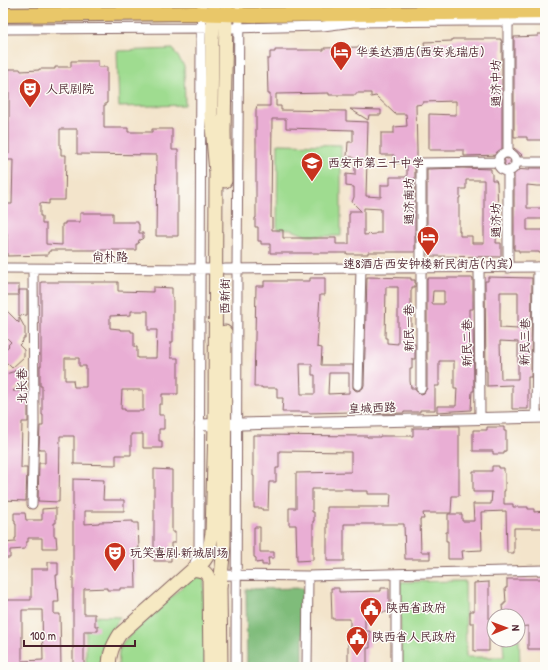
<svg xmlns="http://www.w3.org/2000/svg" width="548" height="670" font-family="'Patrick Hand','LXGW WenKai TC',sans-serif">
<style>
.green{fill:#9fdc90;stroke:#747e5e}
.forest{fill:#7fbc7a;stroke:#646e52}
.building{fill:#e9aed4;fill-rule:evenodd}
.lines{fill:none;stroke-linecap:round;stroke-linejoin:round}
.minor-casing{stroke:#856463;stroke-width:11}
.tertiary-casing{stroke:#856463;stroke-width:13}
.secondary-casing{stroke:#856463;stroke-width:15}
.primary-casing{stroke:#856463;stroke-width:16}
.minor{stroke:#fff;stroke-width:9}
.tertiary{stroke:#fff;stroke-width:11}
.secondary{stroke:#f6e9c3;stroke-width:13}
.primary{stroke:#e9c769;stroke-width:14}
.labels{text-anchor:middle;stroke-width:3;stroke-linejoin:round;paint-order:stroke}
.poi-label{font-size:12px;fill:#4a1f2b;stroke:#fdfcf7;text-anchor:start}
.street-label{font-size:12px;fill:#4a1f2b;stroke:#fdfcf7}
</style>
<rect width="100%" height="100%" fill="#fdfcf7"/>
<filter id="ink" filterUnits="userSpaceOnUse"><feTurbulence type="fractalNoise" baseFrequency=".025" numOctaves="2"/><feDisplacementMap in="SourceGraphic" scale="8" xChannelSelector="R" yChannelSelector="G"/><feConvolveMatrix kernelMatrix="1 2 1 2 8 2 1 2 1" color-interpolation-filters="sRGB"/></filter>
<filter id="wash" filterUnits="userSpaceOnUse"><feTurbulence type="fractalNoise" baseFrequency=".012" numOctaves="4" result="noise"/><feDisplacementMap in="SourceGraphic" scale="16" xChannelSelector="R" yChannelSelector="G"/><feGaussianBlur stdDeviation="0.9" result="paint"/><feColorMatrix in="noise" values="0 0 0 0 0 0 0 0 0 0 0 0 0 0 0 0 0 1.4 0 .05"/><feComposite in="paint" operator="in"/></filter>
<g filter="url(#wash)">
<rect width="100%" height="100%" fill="#f3e4cb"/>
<path class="green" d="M173 49 184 66 185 105 119 107 117 51Z
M278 144 341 145V236H307L292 230 277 229Z
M197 573 204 574 205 667H118L119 650 124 641Z
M465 581 466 657H504L503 640H518V636H519L520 667H401L400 582Z
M86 616 120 617 101 651V667H86Z"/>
<path class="forest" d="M303 588V662L262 663V667H247L246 589Z"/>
<g id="blocks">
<path class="building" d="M538 34H545V140H527V137H514V37L538 36Z
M452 39H501V41H502V155L464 156V150H429V114L456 115V101L423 102V104L416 105 417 150V159L415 163V252H368V254H347V253H270V244H261V241H258V227H255V218H256V109L257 106H270V94H268L267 59H270V52H275V50H324V48L360 47V50L378 51 425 50 424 42 452 41ZM329 93V95H356V93H371V97L376 96 395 114H406L407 126 394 127V133H381V155H394V163H407V177H390V185H381V197L366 196 368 122 346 121V111L281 110V106H276V94ZM272 119H286V128L353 130V142H348L347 157H353V160H355V175L346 174V186L354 187V197L352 202 361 211H350V214H349V244H336V238H283V230H272V218H271ZM364 208 381 209V233H376V234L364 235Z
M71 61H98V67H107V103H106V105H104V128H128V132H152V129H172V150H178V236H156L157 155 77 154V129H60V148H61V155H66L65 200H49V204L40 203V216H42V224H46V244L62 245V224H65V222H80V213H113V222H138V224H139V233H143V238L142 239 139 240 138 244H136V250H50V252H48V255L7 256V234H3V204H12L13 160H3V154H9V69H20L21 71 39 70V69H55V67H71Z
M350 109 381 110V115H369L368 120Z
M514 148 522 155 521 156 513 157 511 159 510 162 512 167 508 165 504 167 505 162 504 158 508 159 513 156Z
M462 168 491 169V173H492V180H496L497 183 498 213 496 243H501V257L429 256V238H427V169ZM466 180H484V243H472V236H460V231H459V198H460V189H466Z
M529 168H545V186H537L527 185V208H543V219H527V230H545V253H539V252H519V250H514V169L529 170Z
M367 277 411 278V280H415V287H412V290H411V344H415V359H412V369H410V381L411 388H415L416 391 421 394 424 393 427 388V278H473V309H469V328H473L474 391H472L471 410 437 412V406H456L457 388H454V361H439V386H435V410H420V412H404V413L357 414V413H352V412L309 413V412H282L283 398H277V388H262V387H254L256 286H264V281H310V278H325V295H320L317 347 322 348 321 365H353V388L355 390 357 391 360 390 363 388 364 385ZM386 287H398V344L387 343V338H385ZM433 291H444V304H432ZM300 364H312V375H315V394H301ZM329 373H349V393L328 394Z
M488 277 532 278 531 377H528V409H512V385L487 386V371H486L485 281H488ZM500 292H518V329L500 328ZM500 341 518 342V379H501Z
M41 282H118V291L153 292V287L172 288V297H173V342H171V358H178V394H162V404H159V415H164V429H159V441H162V448H143V434H131V455H116V465L74 464V436H60L59 502 38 501 39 463H45V449H39L40 426H43V415H42V386H40V366H41ZM131 311H148V330H157L156 358H137V347H134V332H131V330H120V329L110 328V316L131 315ZM65 358H79V366H86V387H74L73 380H65ZM122 390H143V411H125V409H121Z
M3 285H19V295H3Z
M19 290H27V315L19 316Z
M7 311 19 323V317L25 328V338H23V341L19 345 24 350V357L12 368 3 359V351L9 346 8 345 11 342 3 334V316Z
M25 368V380L13 391H28V422H22L21 468H27L26 501 3 500V375L12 372H15L14 371Z
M440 426H459V496H452L451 513H423L424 519H420L421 552H430V559H405L404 524H344V561H327V507H390L391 494H368V491H351V489H312V512H314V521H313V560L297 561 296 525H289V508H296V473L351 472V452L279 451V468H276V482H269L268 510H262V508H254V476H253V435L367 436V437H380V436H413V428H428V427H440Z
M487 427H504V431H506V451H504V454H493V451H473V430H487Z
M492 466H499V468H504V473H505V491H504V504H513V507H528V509H534V512L545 511V528H514V553H507L506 511 481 512 482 550 462 551 463 559H448V541H446V532H448V514H462V521H474L473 504H491L492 492H473V471H492Z
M154 469 172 470V532H175V543H171V561H154Z
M73 479 104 480 103 500H124V511H85V524L99 523V522L133 521V523H138L139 549H135L136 588H120V590H107V588L84 589V614H95V626H98V631H84V667H73Z
M56 508V523H54V536H56L57 548H42V538H28V542H26V546H25V549L10 550V558H4L3 543 15 542V538H16V524H15V520H14V513H25L26 520H42V509Z
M254 527H260V552H274V558H268L269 565H262V562L256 563V558L254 557Z
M48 562H58V575H56L57 588H58L59 602H54V614H60L61 667H3V600H31V569H48ZM22 610H42L43 660 22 661Z
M507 579H545V649H528V626L518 627V616H503L502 605H504V603H506L505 588H507Z
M489 582V651H474V623H470V611H474V583Z
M331 588H339V592L381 591V588H389V612H365V631H370V648H367V667H348V631H350V619H332Z"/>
</g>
</g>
<g filter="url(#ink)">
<use href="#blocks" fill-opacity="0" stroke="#856463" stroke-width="1"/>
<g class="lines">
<g class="minor-casing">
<path id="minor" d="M232 28 323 26 354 22 466 21H545
M3 29 206 28
M498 162a9 9 0 1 1 18 0a9 9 0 1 1-18 0Z
M508 153V15
M516 162H545
M508 171V268
M3 268 216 269
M479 268 480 418
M225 269 545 267
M358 385 361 268
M421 388V163L499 162
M536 417 538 267
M32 504 34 424 33 269
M193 569 199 551 201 43 202 3
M396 574V667
M221 575 308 576 545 570
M236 667 237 269 239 3
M307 667 308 576"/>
</g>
<g class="tertiary-casing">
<path id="tertiary" d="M226 14 227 3
M200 425 545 417"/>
</g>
<g class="secondary-casing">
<path id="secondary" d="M225 181 224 132 226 14
M193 569C202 571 206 570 209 579L210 667
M109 667C109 654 113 645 120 634L193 569C197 567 201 564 204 561 210 554 210 543 212 533L215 425 216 173 211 114 212 43 214 3
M221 667 220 588 224 545 225 332"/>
</g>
<g class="primary-casing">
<path id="primary" d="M3 15 194 13 250 15 545 12"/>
</g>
<use href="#minor" class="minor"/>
<use href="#tertiary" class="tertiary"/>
<use href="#secondary" class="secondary"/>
<use href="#primary" class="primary"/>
</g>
</g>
<defs>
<g id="hotel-pin" transform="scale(1.15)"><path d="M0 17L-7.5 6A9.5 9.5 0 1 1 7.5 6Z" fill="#c8321e" stroke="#fdfcf7"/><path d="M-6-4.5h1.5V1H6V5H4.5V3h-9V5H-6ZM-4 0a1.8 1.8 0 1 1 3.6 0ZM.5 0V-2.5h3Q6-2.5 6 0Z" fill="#fff"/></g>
<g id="theatre-pin" transform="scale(1.15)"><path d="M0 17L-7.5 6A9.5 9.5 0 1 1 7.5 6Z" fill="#c8321e" stroke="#fdfcf7"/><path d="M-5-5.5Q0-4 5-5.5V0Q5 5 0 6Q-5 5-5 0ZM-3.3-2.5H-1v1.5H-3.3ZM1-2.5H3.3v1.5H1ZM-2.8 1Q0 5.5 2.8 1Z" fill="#fff"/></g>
<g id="school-pin" transform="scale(1.15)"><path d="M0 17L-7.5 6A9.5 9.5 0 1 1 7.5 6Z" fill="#c8321e" stroke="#fdfcf7"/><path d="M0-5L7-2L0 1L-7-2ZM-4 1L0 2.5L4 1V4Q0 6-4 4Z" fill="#fff"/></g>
<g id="civic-pin" transform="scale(1.15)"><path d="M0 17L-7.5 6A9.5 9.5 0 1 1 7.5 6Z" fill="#c8321e" stroke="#fdfcf7"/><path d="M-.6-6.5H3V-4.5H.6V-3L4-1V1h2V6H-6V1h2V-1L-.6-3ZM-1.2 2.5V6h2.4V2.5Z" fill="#fff"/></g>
</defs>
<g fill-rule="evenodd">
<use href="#hotel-pin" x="341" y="52"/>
<use href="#theatre-pin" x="30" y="89"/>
<use href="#school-pin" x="312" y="163"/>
<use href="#hotel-pin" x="428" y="237"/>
<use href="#theatre-pin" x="115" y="553"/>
<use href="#civic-pin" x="371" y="608"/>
<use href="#civic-pin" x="357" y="637"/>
</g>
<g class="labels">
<g class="poi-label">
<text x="356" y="56">华美达酒店(西安兆瑞店)</text>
<text x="46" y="93">人民剧院</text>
<text x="328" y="167">西安市第三十中学</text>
<text x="428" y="268" text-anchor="middle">速8酒店西安钟楼新民街店(内宾)</text>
<text x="130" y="557">玩笑喜剧·新城剧场</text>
<text x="386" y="612">陕西省政府</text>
<text x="372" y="641">陕西省人民政府</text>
</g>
<g class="street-label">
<text transform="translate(496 83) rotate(-90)" y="4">通济中坊</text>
<text transform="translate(409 201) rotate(-90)" y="4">通济南坊</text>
<text transform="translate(496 220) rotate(-90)" y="4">通济坊</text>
<text x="110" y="261">尚朴路</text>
<text transform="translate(225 296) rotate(-90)" y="4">西新街</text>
<text transform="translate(409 328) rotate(-90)" y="4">新民一巷</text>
<text transform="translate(525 342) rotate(-89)" y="4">新民三巷</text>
<text transform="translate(467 343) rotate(-90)" y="4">新民二巷</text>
<text transform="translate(22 386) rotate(-90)" y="4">北长巷</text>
<text transform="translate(372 408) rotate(-2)" y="4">皇城西路</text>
</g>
</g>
<rect width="548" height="670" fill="none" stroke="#fdfcf7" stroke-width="16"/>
<g transform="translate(506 628) rotate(89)"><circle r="19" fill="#fdfcf7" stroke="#b5a4a5"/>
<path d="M0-3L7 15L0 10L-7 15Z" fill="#c8321e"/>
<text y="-6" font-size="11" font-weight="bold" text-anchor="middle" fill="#4a1f2b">N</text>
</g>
<path d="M24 640v6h111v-6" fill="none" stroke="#4a1f2b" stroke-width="2"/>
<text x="30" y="640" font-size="12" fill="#4a1f2b" stroke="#fdfcf7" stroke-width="3" paint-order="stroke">100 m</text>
</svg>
